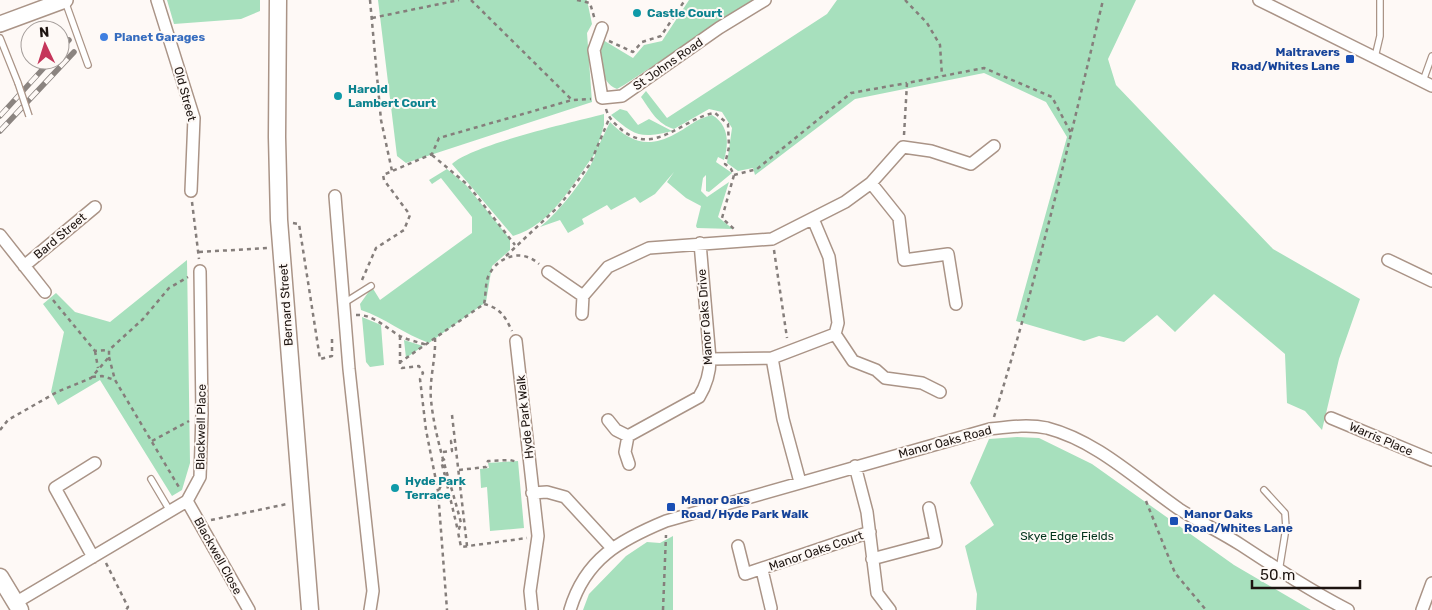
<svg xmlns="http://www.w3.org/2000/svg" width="1432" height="610" font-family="Rubik,sans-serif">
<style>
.green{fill:#a7e0bd}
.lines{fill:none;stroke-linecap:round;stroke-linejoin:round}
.service-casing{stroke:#aa9487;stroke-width:8}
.minor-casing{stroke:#aa9487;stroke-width:14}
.tertiary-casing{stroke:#aa9487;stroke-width:18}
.secondary-casing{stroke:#aa9487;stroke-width:19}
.path{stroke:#857e7b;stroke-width:2.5;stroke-dasharray:4 4;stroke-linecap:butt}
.service{stroke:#fff;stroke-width:5.5}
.minor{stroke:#fff;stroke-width:11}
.tertiary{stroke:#fff;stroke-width:15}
.secondary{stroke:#fff;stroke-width:16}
.rail-casing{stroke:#8b8480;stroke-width:5.5}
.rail{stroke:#fef9f6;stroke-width:4;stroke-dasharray:11;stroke-linecap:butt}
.service-bridge-casing{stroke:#aa9487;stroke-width:8;stroke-linecap:butt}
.service-bridge{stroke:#fff;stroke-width:5.5}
.culture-dot{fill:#0f9aa8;stroke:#fef9f6;stroke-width:2}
.shop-dot{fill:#3f7fe0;stroke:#fef9f6;stroke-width:2}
.transit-dot{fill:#1a4fb4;stroke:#fef9f6;stroke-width:2}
.labels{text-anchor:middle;stroke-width:4;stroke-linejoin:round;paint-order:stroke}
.culture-label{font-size:12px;font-weight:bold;fill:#0d838f;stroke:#fef9f6;text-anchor:start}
.shop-label{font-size:12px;font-weight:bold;fill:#366cbe;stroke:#fef9f6;text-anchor:start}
.transit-label{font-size:12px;font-weight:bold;fill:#164399;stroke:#fef9f6;text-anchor:start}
.street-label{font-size:12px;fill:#1d1410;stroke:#fef9f6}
.park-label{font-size:12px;fill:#03331c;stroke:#fef9f6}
</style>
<rect width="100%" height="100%" fill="#fef9f6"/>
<path class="green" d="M167 0H260V11L241 19 174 24Z
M378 0H587L592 24 587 33 592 102 406 163 397 156Z
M689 0H753L624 85 617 89C599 82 601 59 598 43L603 40 633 58 644 45 662 41Z
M837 0H1136L1108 59 1116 85 1273 249 1360 299 1339 359 1322 430 1305 411 1287 403 1285 354 1214 294 1175 332 1157 315 1124 342 1099 336 1084 341 1016 321 1067 137 1046 102 984 73 855 99 755 175 753 168 738 171 727 163 732 128 722 112 709 109 674 129C657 124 651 111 641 97L646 91 667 118 827 14Z
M620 109 627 111 638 125 649 119 672 131C641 139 634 136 611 115Z
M604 114V125L597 149 610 122C630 142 648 149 675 134 691 126 693 120 712 115 729 125 729 143 724 160L718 157 716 162 732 173 709 192 706 191V175L703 178 701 191 707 197 729 182 718 217 733 229 697 228 696 226 701 206 686 198 667 182 674 172 655 194 640 203 635 197 611 210 607 205 582 219 584 224 568 233 560 220 540 227C558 213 590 174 596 152 573 183 552 225 513 236L452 164C472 145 573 122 604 114Z
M447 169 466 185 510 239V250L492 266 486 302 429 343C404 334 385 318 361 310L360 304 372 287 380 300 472 233V217L441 178 432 184 429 180Z
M187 260 190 463 182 490 172 496 100 380 58 405 51 392 64 332 43 304 56 293 75 312 110 322Z
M362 317 381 325 384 365 370 367 366 362Z
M404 340 423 346 406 358Z
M1017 437 1039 438 1092 464 1234 565 1311 610H976L977 594 965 546 994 525 970 483 989 439Z
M518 461 524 528 490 531 487 487 481 488 480 469 489 468 488 463Z
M673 536V610H583L589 594 626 556 647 542 660 543Z"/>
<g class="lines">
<g class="service-casing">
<path id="service" d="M65 1 88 65
M0 38 18 83
M1375 57 1380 36V0
M1423 81 1432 56
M344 303 371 286
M151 479 170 511
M1264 490 1285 513 1286 528 1279 571"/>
</g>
<g class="minor-casing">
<path id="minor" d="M157 0 194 118 191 191
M1259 0 1432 86
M602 28 594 50 602 98 622 96 719 28 765 0
M871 183 899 218 904 260 948 254 956 304
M335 196 349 369 373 591 370 610
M0 235 45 292
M1388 260 1432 281
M24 266 95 207
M548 272 583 296
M582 314 583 296 608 267 649 248 772 239 845 202 871 183 903 147 931 151 971 164 994 146
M835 334 853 361 876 370 885 378 922 383 940 392
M516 341 538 536 530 591 532 610
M710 359 772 358
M1331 418 1432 460
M608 420 616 430 628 436 625 452 629 464
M628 436 699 397C707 384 710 373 710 359L700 243
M855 466 867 512 877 593 890 610
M800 482 783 419 772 358 835 334 838 323 829 257 813 219
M532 493 547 492 565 497 612 548
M187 501 249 610
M738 546 745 574 870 532
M93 557 55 488 95 463
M872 559 936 542 929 508
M762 570 771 608
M15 603 187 501 200 477 202 414 200 271
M570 610C585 559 620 540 666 521L990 429C1008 427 1028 424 1047 428 1097 441 1137 480 1179 509 1199 522 1221 532 1241 545 1276 568 1311 591 1348 610
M1422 610 1432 583"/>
</g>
<g class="tertiary-casing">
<path id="tertiary" d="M0 24 65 0"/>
</g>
<g class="secondary-casing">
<path id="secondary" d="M278 0 277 137 279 220 310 610
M0 577 20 610"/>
</g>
<path class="path" d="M370 0 381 120 392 171
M471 0 572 100 591 99
M577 0 590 3 595 20
M905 0 927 23 940 45 942 76
M372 18 459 0
M609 41 633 52 642 42 661 36 685 0
M606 109C609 119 614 123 622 130 655 157 684 117 715 113L728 124 729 147 725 164 731 169 734 175 722 218 734 229
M904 135 907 83 984 68 1052 97 1071 133
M432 155 468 185 515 245
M734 175 757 169 851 93 907 83
M192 202 199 259
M293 223 299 224 320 359 332 356V337
M774 250 787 338
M199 252 268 248
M506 256 560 205 590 164 609 119
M362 280 376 248 404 230 410 215 384 180 383 175 432 154 439 138 572 100
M53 300 95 351 109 350
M484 304C500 308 505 316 512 331
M356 315C373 314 386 328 400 336 408 340 418 342 427 345
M400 336V366L402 368 419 366 423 373 420 379 426 430 438 491 447 610
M435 338C436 359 429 379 431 400 435 441 451 483 461 523L458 532 461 547 527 538
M95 351 98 368
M109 357 115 380 180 489
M399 363 484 304C486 296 485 285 488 277 497 256 522 248 539 264
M92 377 102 376 115 380
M452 415 467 546
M994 417C1037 279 1070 140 1103 0
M0 430 8 420 57 392 91 378 109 357V350L143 319 169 288 188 277
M152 441 189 421
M443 452 452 451 451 441 454 440
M445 459 441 461 445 476
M459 470 486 467 488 461 510 460 518 462
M439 490 445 476 458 531
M1146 501 1175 573 1206 610
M211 520 287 504
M106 563 128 607 126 610
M663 610 666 535"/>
<use href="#service" class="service"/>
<use href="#minor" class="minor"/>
<use href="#tertiary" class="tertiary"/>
<use href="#secondary" class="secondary"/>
<g class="rail-casing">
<path id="rail" d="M60 50 69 40
M0 116 51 60
M0 131 74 52"/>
</g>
<use href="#rail" class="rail"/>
<g class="service-bridge-casing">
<path id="service-bridge" d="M18 83 29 116"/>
</g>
<use href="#service-bridge" class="service-bridge"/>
</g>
<g class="culture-dot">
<circle cx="637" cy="13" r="5"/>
<circle cx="338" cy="96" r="5"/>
<circle cx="395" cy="488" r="5"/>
</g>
<circle class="shop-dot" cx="104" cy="37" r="5"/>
<g class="transit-dot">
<rect x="1345" y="54" width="10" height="10" rx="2.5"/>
<rect x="666" y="502" width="10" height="10" rx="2.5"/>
<rect x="1169" y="516" width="10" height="10" rx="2.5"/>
</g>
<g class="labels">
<g class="culture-label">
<text x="647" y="17">Castle Court</text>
<text x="348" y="93">Harold<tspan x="348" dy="14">Lambert Court</tspan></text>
<text x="405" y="485">Hyde Park<tspan x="405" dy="14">Terrace</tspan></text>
</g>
<g class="shop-label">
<text x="114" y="41">Planet Garages</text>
</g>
<g class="transit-label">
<text x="1340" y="56" text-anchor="end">Maltravers<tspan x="1340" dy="14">Road/Whites Lane</tspan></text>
<text x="681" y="504">Manor Oaks<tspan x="681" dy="14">Road/Hyde Park Walk</tspan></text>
<text x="1184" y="518">Manor Oaks<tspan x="1184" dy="14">Road/Whites Lane</tspan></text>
</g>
<g class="street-label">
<text transform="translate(668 64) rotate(-35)" y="4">St Johns Road</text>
<text transform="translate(185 94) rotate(75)" y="4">Old Street</text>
<text transform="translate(60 236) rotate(-40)" y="4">Bard Street</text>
<text transform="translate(286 305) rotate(-94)" y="4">Bernard Street</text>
<text transform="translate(705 317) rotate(-94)" y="4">Manor Oaks Drive</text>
<text transform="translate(525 417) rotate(-96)" y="4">Hyde Park Walk</text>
<text transform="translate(201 427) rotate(-89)" y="4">Blackwell Place</text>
<text transform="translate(1381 439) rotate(23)" y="4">Warris Place</text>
<text transform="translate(945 442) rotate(-15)" y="4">Manor Oaks Road</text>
<text transform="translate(816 551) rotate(-19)" y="4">Manor Oaks Court</text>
<text transform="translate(218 556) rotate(61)" y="4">Blackwell Close</text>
</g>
<g class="park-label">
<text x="1067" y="540">Skye Edge Fields</text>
</g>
</g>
<g transform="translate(45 45) rotate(356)"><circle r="24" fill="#fef9f6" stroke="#a49d9a"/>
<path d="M0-4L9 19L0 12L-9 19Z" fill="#c5355a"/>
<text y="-8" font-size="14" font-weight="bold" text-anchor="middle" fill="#1d1410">N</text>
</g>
<path d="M1252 580v8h108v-8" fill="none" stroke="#1d1410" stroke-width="2.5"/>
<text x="1260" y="580" font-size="15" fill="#1d1410" stroke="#fef9f6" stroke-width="4" paint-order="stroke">50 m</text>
</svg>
